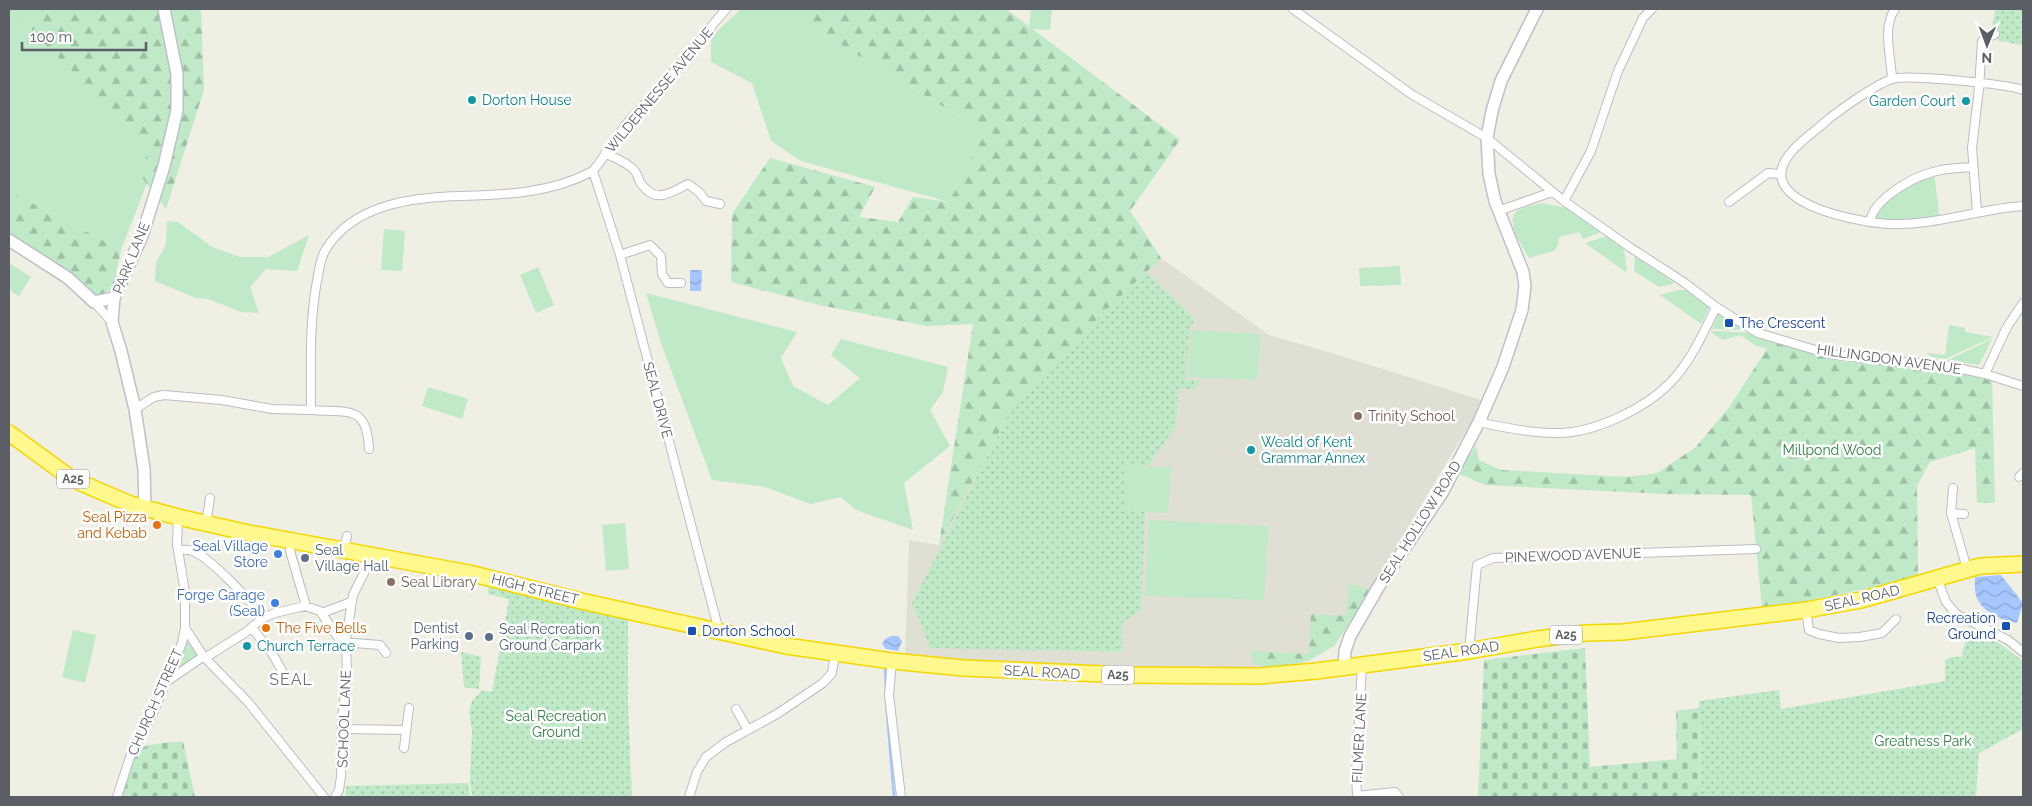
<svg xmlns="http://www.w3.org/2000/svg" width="2032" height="806" font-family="Raleway,sans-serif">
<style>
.education{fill:#e0dfd3}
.grass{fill:#bfe9c7}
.forest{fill:url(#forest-firs)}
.cemetery{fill:url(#cemetery-stones)}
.park{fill:url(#park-dots)}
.water{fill:url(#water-waves)}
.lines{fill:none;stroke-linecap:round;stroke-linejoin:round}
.stream{stroke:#a5c6ff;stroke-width:2.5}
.street-casing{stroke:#bcbdc4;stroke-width:10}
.secondary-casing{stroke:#bec0c8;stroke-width:14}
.highway-casing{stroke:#f4d600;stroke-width:18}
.street{stroke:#fff;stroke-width:8}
.secondary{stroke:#fff;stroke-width:11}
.highway{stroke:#fff88c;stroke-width:15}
.culture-dot{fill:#0f9aa8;stroke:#fff;stroke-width:2}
.transit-dot{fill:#1a4fb4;stroke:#fff;stroke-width:2}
.education-dot{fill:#8d6e63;stroke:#fff;stroke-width:2}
.food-dot{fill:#e8710a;stroke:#fff;stroke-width:2}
.shop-dot{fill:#3f7fe0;stroke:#fff;stroke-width:2}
.service-dot{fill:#5c6f8a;stroke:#fff;stroke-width:2}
.labels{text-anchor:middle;stroke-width:5;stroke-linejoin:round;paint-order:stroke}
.shield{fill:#fff;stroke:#8d8e94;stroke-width:1}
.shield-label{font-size:12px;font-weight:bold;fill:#5c5e66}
.street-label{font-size:14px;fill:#5c5e66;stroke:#fff}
.culture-label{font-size:14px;fill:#0d838f;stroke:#fff;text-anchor:start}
.transit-label{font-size:14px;fill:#164399;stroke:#fff;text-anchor:start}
.education-label{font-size:14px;fill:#785e54;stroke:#fff;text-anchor:start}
.park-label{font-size:14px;fill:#2e8342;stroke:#fff}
.food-label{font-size:14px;fill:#c56008;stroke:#fff;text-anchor:end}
.shop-label{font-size:14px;fill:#366cbe;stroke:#fff;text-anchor:end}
.service-label{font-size:14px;fill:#4e5e75;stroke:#fff;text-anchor:start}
.quarter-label{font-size:16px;letter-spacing:1px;fill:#6d7078;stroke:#fff}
</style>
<defs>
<pattern id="forest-firs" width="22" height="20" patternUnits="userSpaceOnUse" patternTransform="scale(1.25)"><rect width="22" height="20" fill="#bfe9c7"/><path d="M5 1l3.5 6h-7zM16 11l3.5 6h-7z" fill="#9ec0a5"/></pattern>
<pattern id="cemetery-stones" width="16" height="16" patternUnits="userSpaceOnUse" patternTransform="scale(1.25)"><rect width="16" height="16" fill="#bfe9c7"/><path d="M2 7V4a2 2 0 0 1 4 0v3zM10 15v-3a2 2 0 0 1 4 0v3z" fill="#9ec0a5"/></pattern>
<pattern id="park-dots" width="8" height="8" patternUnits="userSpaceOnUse" patternTransform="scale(1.25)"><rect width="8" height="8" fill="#bfe9c7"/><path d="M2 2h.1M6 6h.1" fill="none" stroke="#9ec0a5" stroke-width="1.8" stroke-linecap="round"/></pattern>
<pattern id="water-waves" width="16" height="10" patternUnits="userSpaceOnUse" patternTransform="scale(1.25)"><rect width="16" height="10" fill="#a5c6ff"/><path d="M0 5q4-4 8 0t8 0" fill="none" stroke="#8aa4d2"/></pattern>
</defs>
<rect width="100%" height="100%" fill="#f0efe4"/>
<path class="education" d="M1130 211 1161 258 1269 335 1345 357 1484 401 1353 618 1334 646 1308 661 1280 667 1256 668H1128L1019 665 905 657 909 540 939 545 1011 410Z"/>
<path class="grass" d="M9 9H154L159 152 121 250 9 191Z
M741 9H782L985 132 949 202 801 161 771 141 752 83 711 62V37Z
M1031 9H1052L1050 30 1029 29Z
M1934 172 1940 220 1870 222 1890 195Z
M1542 203 1567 208 1601 232 1583 239 1579 232 1559 237 1558 245 1554 251 1529 258C1523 247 1502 218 1519 210 1526 206 1535 205 1542 203Z
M167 221 178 222 212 247 240 257H268L309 235 297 271 266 269 250 287 259 313 241 312 208 299 196 298 155 281 156 262 166 245Z
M384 229 405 231 402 271 381 270Z
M1607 236 1624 248 1627 273 1585 243Z
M1635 256 1673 282V284L1659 287 1634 271Z
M9 263 31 277 19 296 9 290Z
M1400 266 1401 285 1360 286 1359 268Z
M538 267 554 305 536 313 520 275Z
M1679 290H1686L1709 307 1701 324 1660 295Z
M646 293 797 332 781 358 793 386 828 405 860 378 831 355 841 339 948 367 943 392 930 410 950 446 904 483 913 530 856 510 841 497 810 504 765 487 712 480 661 343Z
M1718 315 1723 316 1744 330 1712 329Z
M1949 325 1965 328V332L1993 337 1945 359 1932 357 1926 353 1945 355Z
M1191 330 1260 334 1258 380 1188 377Z
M1716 331 1751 333 1772 341 1767 349 1755 345 1740 335 1723 340 1710 332Z
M1992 339 1979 365 1948 360Z
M428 387 468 399 462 419 422 406Z
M1125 466 1171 467 1168 513 1123 511Z
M1149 520 1268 526 1264 600 1145 596Z
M625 523 629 569 606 571 602 525Z
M185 628 204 657 165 683Z
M73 630 96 635 85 683 62 677Z"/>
<path class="forest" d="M16 9H201L204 90 166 209 141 176 149 147 34 33Z
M782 9H1006L1180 140 1130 211 1161 258 1099 317 1011 410 939 545 973 324 926 326 819 305 731 282 732 214 770 158 875 187 859 217 898 222 913 197 949 202 985 132Z
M9 191 121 250 113 288 98 297 9 242Z
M1772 341 1825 356 1888 365 1992 376 1995 503H1977L1975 448 1930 462 1917 486 1918 578 1792 604 1762 607 1751 495 1665 494 1485 485 1457 473 1476 446 1479 460 1501 470 1628 477 1657 473 1696 447 1730 406Z
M1352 584 1370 590 1334 646 1308 661 1280 667 1264 668 1254 662 1251 651 1309 654 1311 614 1346 616 1349 586Z"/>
<path class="cemetery" d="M1585 648 1590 767 1677 759 1676 711 1699 708 1700 797H1478L1484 660Z
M183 741 195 797H121C124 785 130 757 140 749 151 742 171 743 183 741Z"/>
<path class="park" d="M1995 9H2023V45L1999 41 1992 30Z
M1146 272 1195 319 1189 330 1186 380 1200 381 1195 389H1178L1176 426 1148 466H1125L1124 511 1145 512 1141 609 1122 623V652L930 648 912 603 1011 410 1099 317Z
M489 582 628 614V707L632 797H472L470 782 472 731 469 712 472 701 482 690 492 692 509 599 488 594Z
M1973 632 1996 641 2023 661V729L1979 753 1976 797H1700L1699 701 1779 690 1781 709 1945 681V660L1952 657H1962C1963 649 1966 636 1973 632Z
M461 652 481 657 479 689 464 687Z
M468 783 470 797H346V786Z"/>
<path class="water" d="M690 270H702L701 291H690Z
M2001 575 2023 603 2017 623C2002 620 1983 613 1977 598 1974 592 1975 583 1975 577Z
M891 636H898L902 641 898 651 886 649 882 644 885 639Z"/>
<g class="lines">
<path class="stream" d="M886 691 885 669 887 667
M886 701 894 797"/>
<g class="street-casing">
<path id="street" d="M1293 9 1411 94 1487 138 1564 201 1631 248 1685 283 1716 307 1758 333 1829 354 1890 361 1944 365 1985 374 2023 386
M1892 78C1891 57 1882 27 1895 9
M2023 90C2007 84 1906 74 1892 79 1876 84 1838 111 1825 122 1812 134 1794 145 1785 161 1760 205 1863 223 1889 224 1935 226 1978 209 2023 206
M605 153C614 158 625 161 633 169 637 172 638 178 640 182 655 205 670 193 688 184L699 192 706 201 720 204
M593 171 620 255 719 631
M1564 201 1591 151 1618 71 1643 18 1652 9
M1729 202 1768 173 1781 174
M1498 211 1552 192
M1977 212 1972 148 1979 88 1982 41 1995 34
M1870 222C1873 199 1913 177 1933 172 1946 168 1960 168 1973 167
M620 255 650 245 661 256 662 274 668 283H681
M94 302 112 322
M1985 374 2007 327 2023 303
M135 409 154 397 164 395 222 400 272 409 311 410C311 367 309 324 317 281 319 271 320 258 326 249 354 204 413 197 462 196 505 195 551 193 591 172 599 167 618 133 627 123 639 109 653 96 665 82 687 58 705 33 726 9
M311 410C348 413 367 404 369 449
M1479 422C1505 428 1531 433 1558 433 1595 433 1646 408 1671 382 1691 361 1704 332 1716 307
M2019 477 2023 473
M1953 488 1951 513 1967 569
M1951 513 1964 514
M206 524 210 498
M291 541 290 551 306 606
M178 550C183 550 188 549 193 551 213 560 249 600 264 618
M344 550 347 536
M1937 578 1946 602 1956 614 2008 640 2023 652
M1806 610 1809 630 1819 634 1839 638 1860 637 1882 633 1896 619
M322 613 351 602
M185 628 204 657 248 702 324 797
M252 628 272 653 286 678
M1469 651 1477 565 1493 558 1756 549
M205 658 246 632 263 618 275 613 305 606 320 611 341 642 380 645 386 653
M892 661 889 695 901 797
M1362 665 1356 773 1357 796 1395 792 1399 797
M166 682 204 656
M736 709 748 730
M342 729 406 730
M404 748 409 708
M117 797 130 757 154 711 182 643 185 628V592L177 544 178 517
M335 797 339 790 341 777 342 718 347 678 346 639 353 595 373 555
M689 797 697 772 706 757 726 742 777 714 823 683 832 673 835 654"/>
</g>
<g class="secondary-casing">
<path id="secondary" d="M9 240 68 278 94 302 114 298
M145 509 144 469 135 409 121 351 112 322 114 298 142 236 164 166 177 110V74L164 9
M1344 667 1345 651 1350 636 1379 586 1442 493 1479 422 1503 367 1522 310 1525 286 1523 272 1495 201 1489 174 1487 138 1492 111 1501 81 1537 9"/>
</g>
<g class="highway-casing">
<path id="highway" d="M9 433 72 479 130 504 178 517 249 533 469 573 581 601 786 646 892 661 963 668 1127 675 1259 676 1316 671 1469 651 1537 639 1586 633 1623 632 1806 610 1861 600 1980 566 2023 564"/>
</g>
<use href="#street" class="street"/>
<use href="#secondary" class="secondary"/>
<use href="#highway" class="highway"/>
</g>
<g class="culture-dot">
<circle cx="472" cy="100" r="5"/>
<circle cx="1966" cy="101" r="5"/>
<circle cx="1251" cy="450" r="5"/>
<circle cx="247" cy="646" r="5"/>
</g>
<g class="transit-dot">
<rect x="1724" y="318" width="10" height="10" rx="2.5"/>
<rect x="2001" y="621" width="10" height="10" rx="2.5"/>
<rect x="687" y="626" width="10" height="10" rx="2.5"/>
</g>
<g class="education-dot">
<circle cx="1358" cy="416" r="5"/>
<circle cx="391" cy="582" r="5"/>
</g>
<g class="food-dot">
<circle cx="157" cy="525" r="5"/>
<circle cx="266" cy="628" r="5"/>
</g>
<g class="shop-dot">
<circle cx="278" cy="554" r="5"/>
<circle cx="275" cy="603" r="5"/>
</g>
<g class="service-dot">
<circle cx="305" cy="558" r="5"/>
<circle cx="469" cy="636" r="5"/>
<circle cx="489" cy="637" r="5"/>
</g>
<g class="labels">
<g class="shield">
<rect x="57" y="469.5" width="32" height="19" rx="4"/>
<rect x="1550" y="625.5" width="32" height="19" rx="4"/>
<rect x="1102" y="665.5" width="32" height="19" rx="4"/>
</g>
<g class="shield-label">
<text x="73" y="483">A25</text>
<text x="1566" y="639">A25</text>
<text x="1118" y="679">A25</text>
</g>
<g class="street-label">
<text transform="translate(659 90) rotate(-50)" y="5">WILDERNESSE AVENUE</text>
<text transform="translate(131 258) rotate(-68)" y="5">PARK LANE</text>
<text transform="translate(1889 359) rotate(8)" y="5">HILLINGDON AVENUE</text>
<text transform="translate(658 400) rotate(75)" y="5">SEAL DRIVE</text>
<text transform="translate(1420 522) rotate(-58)" y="5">SEAL HOLLOW ROAD</text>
<text transform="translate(1573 555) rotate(-2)" y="5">PINEWOOD AVENUE</text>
<text transform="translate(535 589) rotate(14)" y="5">HIGH STREET</text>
<text transform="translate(1862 598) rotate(-13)" y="5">SEAL ROAD</text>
<text transform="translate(1461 651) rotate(-8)" y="5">SEAL ROAD</text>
<text transform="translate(1042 672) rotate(3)" y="5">SEAL ROAD</text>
<text transform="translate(155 702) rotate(-66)" y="5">CHURCH STREET</text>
<text transform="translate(344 719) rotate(-88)" y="5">SCHOOL LANE</text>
<text transform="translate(1359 738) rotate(-87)" y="5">FILMER LANE</text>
</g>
<g class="culture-label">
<text x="482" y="105">Dorton House</text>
<text x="1956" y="106" text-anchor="end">Garden Court</text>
<text x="1261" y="447">Weald of Kent<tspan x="1261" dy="16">Grammar Annex</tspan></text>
<text x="257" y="651">Church Terrace</text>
</g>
<g class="transit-label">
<text x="1739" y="328">The Crescent</text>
<text x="1996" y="623" text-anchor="end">Recreation<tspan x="1996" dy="16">Ground</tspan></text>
<text x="702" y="636">Dorton School</text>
</g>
<g class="education-label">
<text x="1368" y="421">Trinity School</text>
<text x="401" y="587">Seal Library</text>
</g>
<g class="park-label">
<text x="1832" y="455">Millpond Wood</text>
<text x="556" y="721">Seal Recreation<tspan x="556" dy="16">Ground</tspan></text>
<text x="1923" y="746">Greatness Park</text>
</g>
<g class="food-label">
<text x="147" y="522">Seal Pizza<tspan x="147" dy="16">and Kebab</tspan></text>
<text x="276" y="633" text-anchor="start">The Five Bells</text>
</g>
<g class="shop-label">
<text x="268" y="551">Seal Village<tspan x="268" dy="16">Store</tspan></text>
<text x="265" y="600">Forge Garage<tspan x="265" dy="16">(Seal)</tspan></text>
</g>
<g class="service-label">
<text x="315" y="555">Seal<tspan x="315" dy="16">Village Hall</tspan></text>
<text x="459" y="633" text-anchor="end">Dentist<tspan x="459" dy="16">Parking</tspan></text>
<text x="499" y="634">Seal Recreation<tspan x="499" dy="16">Ground Carpark</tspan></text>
</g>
<g class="quarter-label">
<text x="291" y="685">SEAL</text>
</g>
</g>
<rect width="2032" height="806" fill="none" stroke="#5c5e66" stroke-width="20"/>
<g transform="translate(1987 45) rotate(181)" stroke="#ffffff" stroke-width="4" paint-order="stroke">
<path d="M0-4L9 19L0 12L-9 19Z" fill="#5c5e66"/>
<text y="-8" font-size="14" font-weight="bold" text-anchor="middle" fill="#5c5e66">N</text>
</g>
<path d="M22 42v8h124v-8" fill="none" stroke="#5c5e66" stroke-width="2.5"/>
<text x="30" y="42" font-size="15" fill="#5c5e66" stroke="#ffffff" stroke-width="4" paint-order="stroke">100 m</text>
</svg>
